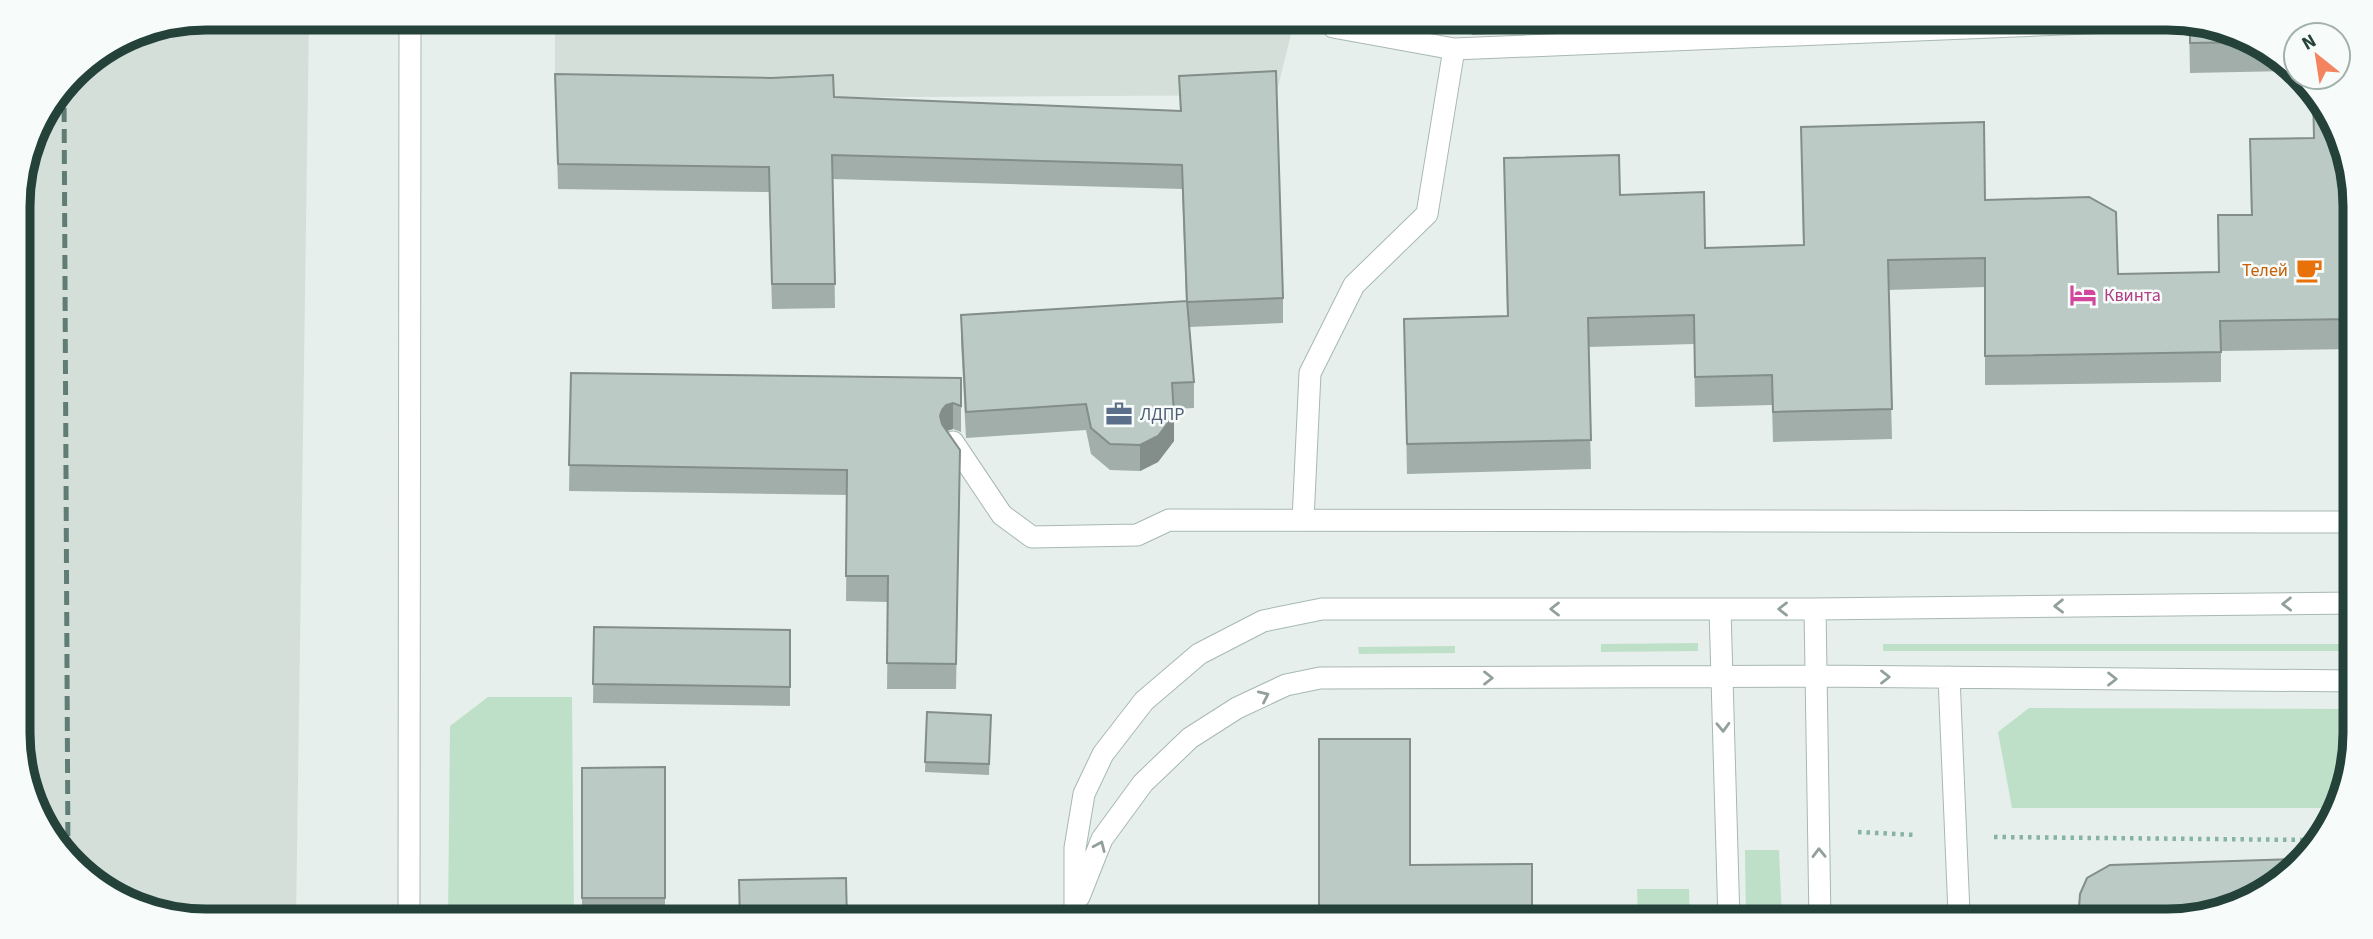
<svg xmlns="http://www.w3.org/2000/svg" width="2373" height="939" font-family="'Source Sans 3',sans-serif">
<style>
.built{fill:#d4dfda}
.green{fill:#bfe0c8}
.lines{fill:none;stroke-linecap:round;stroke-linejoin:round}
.service-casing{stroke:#a8b8b2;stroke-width:23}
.path{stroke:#86b3a5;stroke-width:4.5;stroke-dasharray:3.5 5;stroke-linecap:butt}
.service{stroke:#fff;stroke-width:21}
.rail{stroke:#5f7d75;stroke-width:5;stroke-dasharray:14 7;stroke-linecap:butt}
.wall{fill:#a1aea9}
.shaded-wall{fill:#838d89}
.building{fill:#bbcac4;stroke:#838d89;stroke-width:2}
.oneway{stroke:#92a09c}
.labels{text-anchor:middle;stroke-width:5;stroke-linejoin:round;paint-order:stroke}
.food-label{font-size:18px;fill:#c56008;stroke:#f7fbf9;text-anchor:end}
.hotel-label{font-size:18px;fill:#b23c85;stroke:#f7fbf9;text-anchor:start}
.service-label{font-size:18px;fill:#4e5e75;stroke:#f7fbf9;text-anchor:start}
.rim{fill:none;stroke:#24423a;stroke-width:9}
</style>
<rect width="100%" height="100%" fill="#e6efeb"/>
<path class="built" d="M206 18H309L296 921H206L145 911 64 857 21 770 18 193 37 123 81 64 134 32Z
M555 18H1295L1276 95 555 99Z"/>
<path class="green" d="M1698 643V651L1601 652V644Z
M1883 644H2355V651H1883Z
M1455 646V653L1359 654 1358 647Z
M488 697H572L574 921H448L450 726Z
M2029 708 2355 709V733L2345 794 2335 808H2012L1998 732Z
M1745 850H1779L1782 921H1746Z
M1637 889H1689L1690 921H1638Z"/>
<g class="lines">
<g class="service-casing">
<path id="service" d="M1334 18 1333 27 1454 49 2111 22V18
M953 442 1002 515 1032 537 1137 535 1169 520 2355 522
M1303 520 1310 373 1354 285 1427 214 1454 49
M1720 609 1729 921
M1815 609 1820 921
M1949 677 1959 913
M1079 897 1102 839 1143 783 1190 738 1237 708 1286 685 1320 678 1817 676 2355 681
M409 921 410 18
M1075 921V848L1084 794 1103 754 1144 701 1199 654 1263 621 1322 609H1815L2355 603"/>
</g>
<path class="path" d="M1858 832 1916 835
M1994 837 2312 840"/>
<use href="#service" class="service"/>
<path class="rail" d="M64 87 68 860"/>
</g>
<path class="wall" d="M967 18H1148V25Z
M1471 18H1582V31L1472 35Z
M2189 21 2228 28 2292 71 2190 73Z
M555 74 834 97 1180 111 1179 76 1283 298V323L1189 327 1194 382V408L1173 409 1174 441 1158 462 1140 471 1110 470 1091 454 1086 430 966 438 961 341V315L1186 301 1182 189 833 179 835 308 772 309 769 192 558 189Z
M2313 90 2354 181V349L2221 351V382L1985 385V287L1888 290 1892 439 1773 442 1772 405 1695 407 1694 344 1588 347 1591 469 1407 474 1404 319 1507 316 1504 158 1620 195 1705 248 1803 245 1801 127 1985 200 2118 274 2219 272 2251 215 2250 139 2313 138Z
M571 373 961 378V432L953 429 947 431 960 476 956 689H887L888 602 846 601 847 495 569 491Z
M594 627 790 630V706L593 703Z
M927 712 991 715 989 775 925 772Z
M665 767V917H582V768Z
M2282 883 2179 921H2078Z"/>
<path class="shaded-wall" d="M953 403V429L946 431 942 436 940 416 942 410 946 405Z
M1174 415V441L1158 462 1140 471V445Z"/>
<path class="building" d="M2190 21 2228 28 2249 42 2190 43Z
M1276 71 1283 298 1187 302 1182 165 832 155 835 284H772L769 167 558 164 555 74 771 78 833 75 834 97 1181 111 1179 76Z
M2313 91 2354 181V319L2220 321 2221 352 1985 356V258L1888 260 1892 409 1773 412 1772 375 1695 377 1694 315 1588 318 1591 440 1407 444 1404 319 1508 316 1504 158 1619 155 1620 195 1704 192 1705 248 1804 245 1801 127 1984 122 1985 200 2089 197 2116 212 2118 274 2219 272 2218 215H2252L2250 139 2314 138Z
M1187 301 1194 382 1172 383 1174 415 1158 436 1140 445 1110 444 1091 428 1086 404 966 412 961 315Z
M571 373 961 378V406L953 403 946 405 942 410 940 416 942 424 960 450 956 664 887 663 888 576H846L847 470 569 465Z
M594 627 790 630V687L593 684Z
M927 712 991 715 989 764 925 762Z
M1319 739H1410V865L1532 864V921H1319Z
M665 767V898H582V768Z
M2299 859 2282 883 2190 917 2078 921 2080 894 2087 878 2110 865Z
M846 878 847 921H740L739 880Z"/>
<defs><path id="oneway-chevron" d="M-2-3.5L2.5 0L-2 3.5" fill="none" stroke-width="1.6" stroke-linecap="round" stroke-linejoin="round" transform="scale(1.75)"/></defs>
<g class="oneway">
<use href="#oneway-chevron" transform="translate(2287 604) rotate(179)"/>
<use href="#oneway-chevron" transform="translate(2059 606) rotate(179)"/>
<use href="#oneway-chevron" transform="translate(1555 609) rotate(-180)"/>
<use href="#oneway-chevron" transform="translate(1783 609) rotate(180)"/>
<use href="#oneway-chevron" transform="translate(1885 677)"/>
<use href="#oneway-chevron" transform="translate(1488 678)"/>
<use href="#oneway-chevron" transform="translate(2112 679)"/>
<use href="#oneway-chevron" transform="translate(1264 696) rotate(-25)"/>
<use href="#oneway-chevron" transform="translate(1723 727) rotate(88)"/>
<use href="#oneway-chevron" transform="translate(1100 846) rotate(-66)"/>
<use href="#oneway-chevron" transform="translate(1819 853) rotate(-91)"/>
</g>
<defs>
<g id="cafe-bare" transform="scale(2.1)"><path d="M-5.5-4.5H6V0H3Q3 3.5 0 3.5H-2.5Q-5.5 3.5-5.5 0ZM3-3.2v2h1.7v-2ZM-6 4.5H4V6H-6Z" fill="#e8710a" stroke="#f7fbf9" stroke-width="2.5" paint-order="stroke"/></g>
<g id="hotel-bare" transform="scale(2.1)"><path d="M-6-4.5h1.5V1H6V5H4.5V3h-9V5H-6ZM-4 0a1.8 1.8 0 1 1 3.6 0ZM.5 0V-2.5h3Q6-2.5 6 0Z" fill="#d1479c" stroke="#f7fbf9" stroke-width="2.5" paint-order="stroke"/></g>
<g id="office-bare" transform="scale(2.1)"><path d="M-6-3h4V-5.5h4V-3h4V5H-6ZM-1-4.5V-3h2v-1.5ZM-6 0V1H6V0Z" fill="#5c6f8a" stroke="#f7fbf9" stroke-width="2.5" paint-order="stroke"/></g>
</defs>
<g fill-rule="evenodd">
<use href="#cafe-bare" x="2309" y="270"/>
<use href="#hotel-bare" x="2083" y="295"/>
<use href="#office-bare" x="1119" y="414"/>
</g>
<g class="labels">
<g class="food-label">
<text x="2288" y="276">Телей</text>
</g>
<g class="hotel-label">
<text x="2104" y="301">Квинта</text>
</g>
<g class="service-label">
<text x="1140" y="420">ЛДПР</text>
</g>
</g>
<path d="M0 0H2373V939H0ZM206 30H2167A176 176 0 0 1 2343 206V733A176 176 0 0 1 2167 909H206A176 176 0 0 1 30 733V206A176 176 0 0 1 206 30Z" fill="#f7fbf9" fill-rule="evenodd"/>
<path class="rim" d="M206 30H2167A176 176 0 0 1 2343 206V733A176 176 0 0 1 2167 909H206A176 176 0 0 1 30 733V206A176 176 0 0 1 206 30Z"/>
<g transform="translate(2317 56) rotate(330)"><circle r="33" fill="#f7fbf9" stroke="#a3b1ad" stroke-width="2"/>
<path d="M0-5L12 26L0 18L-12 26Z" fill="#f4845f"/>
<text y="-10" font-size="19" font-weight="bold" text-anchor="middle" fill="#24423a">N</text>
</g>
</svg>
